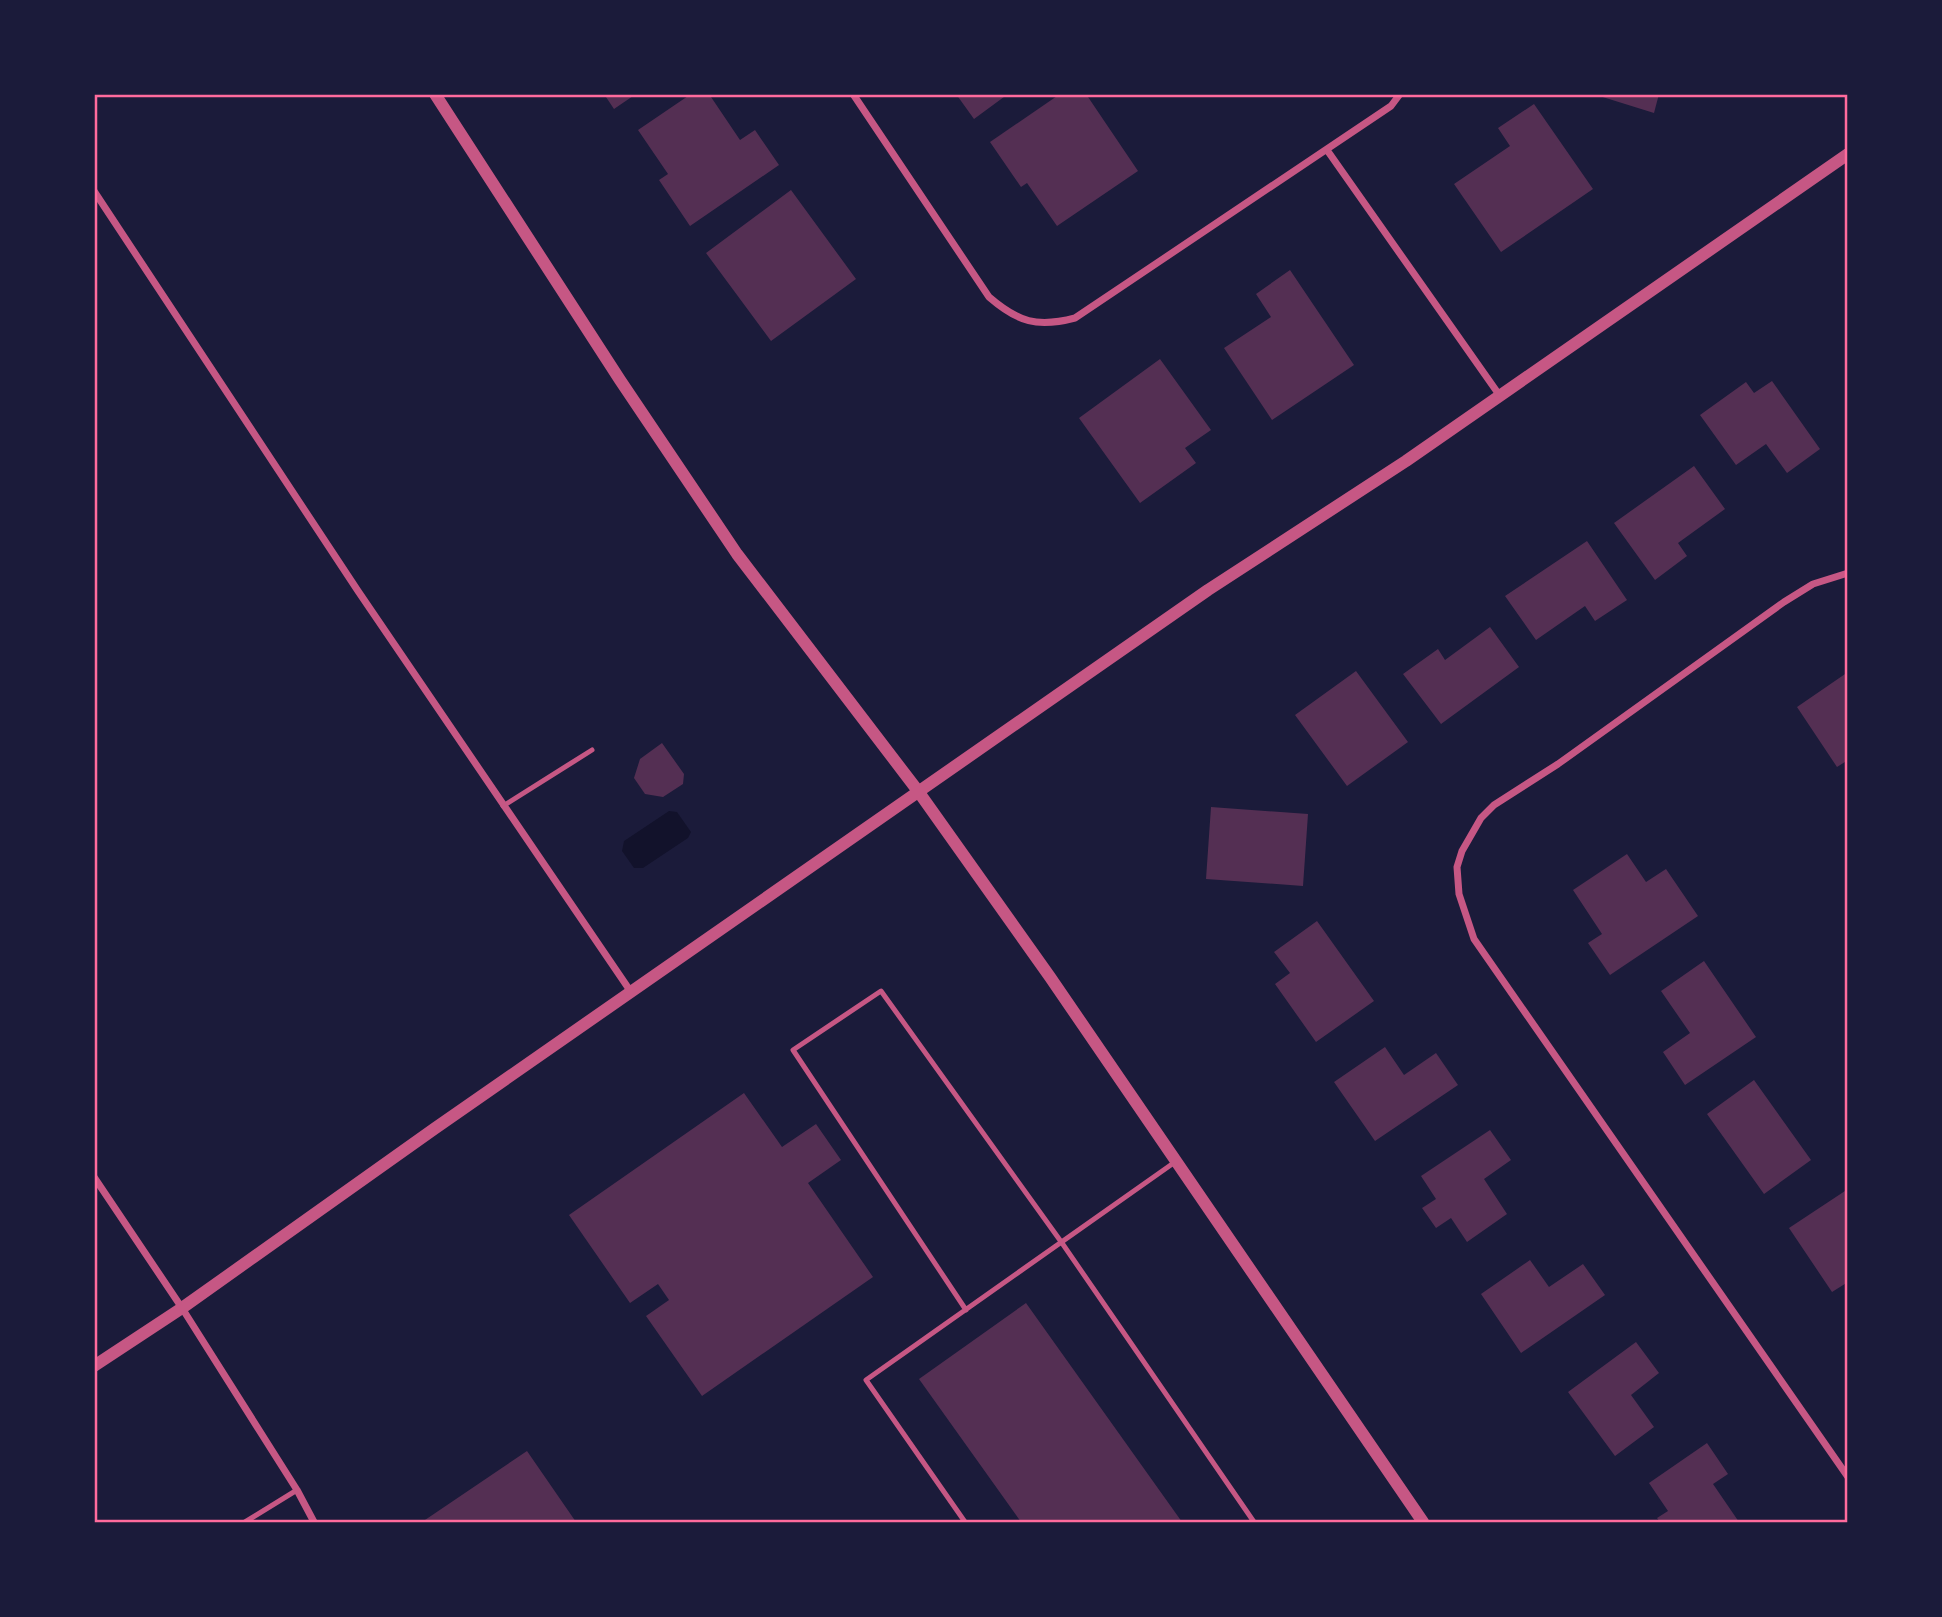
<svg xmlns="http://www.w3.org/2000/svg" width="1942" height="1617" font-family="'Zilla Slab',serif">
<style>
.water{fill:#12122b}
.building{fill:#542f53}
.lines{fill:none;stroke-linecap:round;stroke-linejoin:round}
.service{stroke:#c65784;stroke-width:5}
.minor{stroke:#c65784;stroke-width:7}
.tertiary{stroke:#c65784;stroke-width:12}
.neatline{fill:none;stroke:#ff6b9d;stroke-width:2.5}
</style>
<rect width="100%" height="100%" fill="#1b1b3a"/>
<path class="water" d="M669 811 677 812 691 832 688 838 643 868H634L622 851 624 841Z"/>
<path class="building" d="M604 94H636L614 109Z
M691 94H709L740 140 755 130 779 165 690 226 659 180 668 174 638 130Z
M956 94H1008L974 119Z
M1060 94H1086L1138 171 1057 226 1027 183 1021 187 990 142Z
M1593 94H1659L1654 113Z
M1534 104 1593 189 1501 252 1454 184 1510 146 1498 128Z
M791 190 856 279 771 341 706 253Z
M1290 270 1354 365 1272 420 1224 348 1271 317 1256 294Z
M1160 359 1211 430 1185 448 1196 463 1140 503 1079 418Z
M1772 381 1820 449 1787 473 1766 444 1736 465 1700 415 1746 382 1754 393Z
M1694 466 1725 509 1678 543 1687 556 1655 580 1614 523Z
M1587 541 1627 600 1595 621 1585 606 1536 640 1505 596Z
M1490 627 1519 667 1441 724 1403 674 1438 649 1445 660Z
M1356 671 1408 742 1347 786 1295 715Z
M1848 672V760L1837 767 1797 707Z
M662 743 684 774 683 784 663 797 645 794 634 778 640 759Z
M1211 807 1308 814 1303 886 1206 879Z
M1627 854 1646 882 1666 869 1698 916 1610 975 1588 943 1602 934 1573 890Z
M1317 921 1374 1001 1316 1042 1275 984 1290 973 1274 952Z
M1704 961 1756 1037 1685 1085 1663 1052 1690 1033 1661 991Z
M1385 1047 1404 1075 1436 1053 1458 1085 1375 1141 1334 1082Z
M1754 1080 1811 1160 1764 1194 1707 1114Z
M744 1093 782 1147 816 1124 841 1160 808 1183 873 1277 702 1396 646 1316 669 1300 658 1284 630 1303 569 1215Z
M1490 1130 1511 1160 1484 1179 1507 1214 1467 1242 1451 1218 1436 1228 1422 1208 1436 1199 1421 1176Z
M1848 1189V1282L1832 1292 1789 1228Z
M1530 1260 1549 1287 1583 1264 1605 1295 1521 1353 1481 1294Z
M1026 1303 1182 1522H1021L919 1379Z
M1636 1342 1659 1373 1631 1395 1654 1427 1615 1456 1568 1392Z
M1707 1443 1728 1474 1713 1484 1739 1522H1660L1657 1518 1668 1511 1649 1483Z
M527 1451 576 1522H422Z"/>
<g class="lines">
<path class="service" d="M503 806 592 750
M966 1310 793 1050 881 991 1062 1243 1254 1522
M245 1522 297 1490
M965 1522 866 1380 1175 1162"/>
<path class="minor" d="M853 94 989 297C1018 322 1037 328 1075 318L1391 106 1400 94
M1327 150 1500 396
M94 191 358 591 631 992
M1848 573 1813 584 1784 602 1558 764 1494 805 1481 818 1462 851 1457 867 1459 894 1474 939 1848 1477
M94 1177 182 1308 297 1490 314 1522"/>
<path class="tertiary" d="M435 94 620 380 737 554 918 791 1050 977 1423 1522
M94 1366 182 1308 434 1129 1208 590 1406 461 1848 154"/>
</g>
<rect width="1942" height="1617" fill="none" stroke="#1b1b3a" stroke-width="192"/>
<rect x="96" y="96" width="1750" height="1425" class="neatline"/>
</svg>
